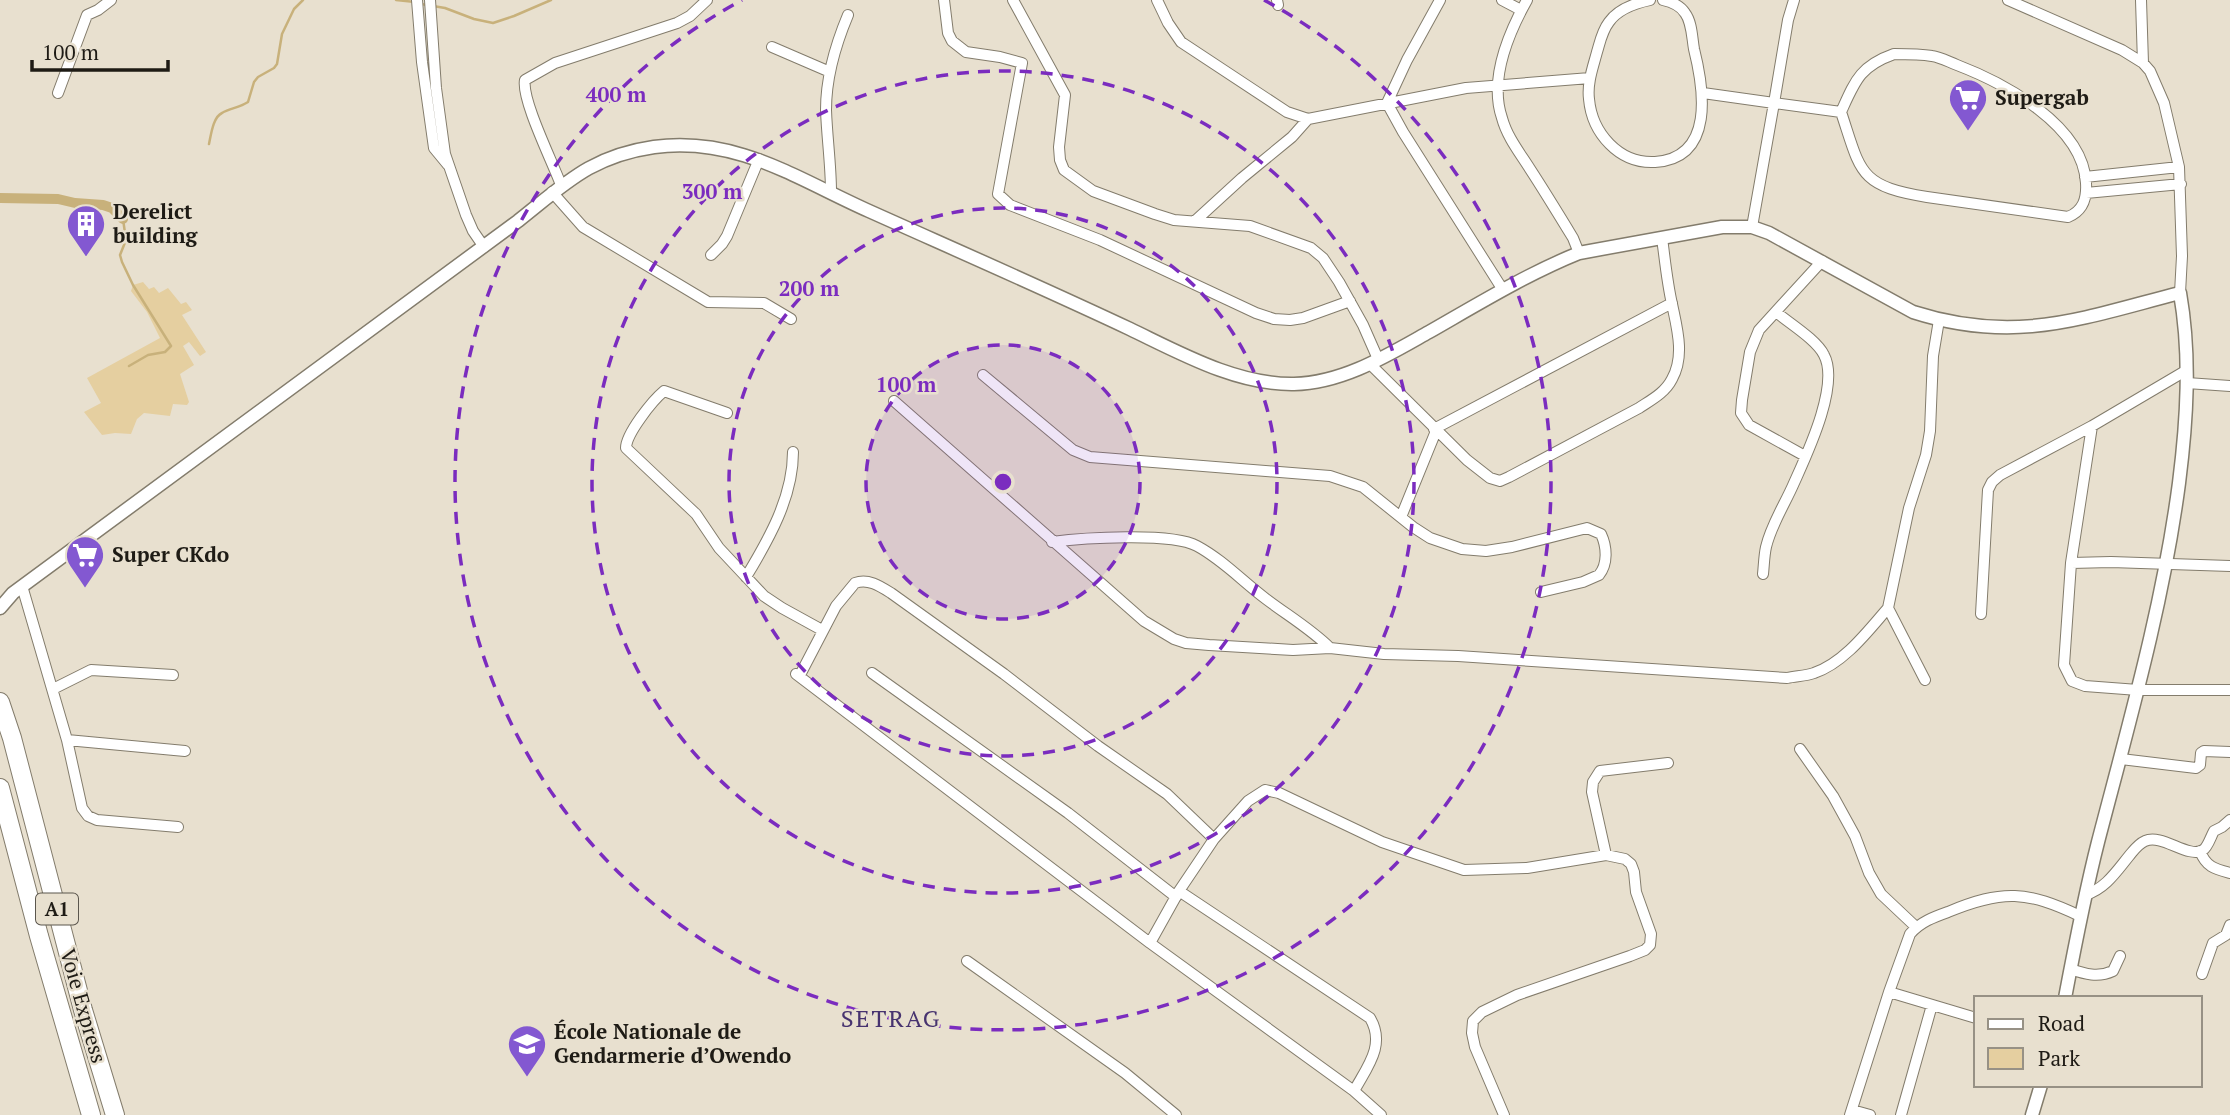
<svg xmlns="http://www.w3.org/2000/svg" width="2230" height="1115" font-family="'PT Serif',serif">
<style>
.green{fill:#e5cfa0}
.lines{fill:none;stroke-linecap:round;stroke-linejoin:round}
.stream{stroke:#c8b17b;stroke-width:2.5}
.canal{stroke:#c8b17b;stroke-width:10}
.minor-casing{stroke:#837c6c;stroke-width:12}
.tertiary-casing{stroke:#837c6c;stroke-width:15}
.trunk-casing{stroke:#837c6c;stroke-width:20}
.minor{stroke:#fff;stroke-width:10}
.tertiary{stroke:#fff;stroke-width:12}
.trunk{stroke:#fff;stroke-width:18}
.ring{fill:none;stroke:#7b2cbf;stroke-width:3.5;stroke-dasharray:12 9}
.labels{text-anchor:middle;stroke-width:5;stroke-linejoin:round;paint-order:stroke}
.shield{fill:#e8e0cf;stroke:#5b564d;stroke-width:2}
.shield-label{font-size:19px;font-weight:bold;fill:#1e1b15}
.poi-label{font-size:21px;font-weight:bold;fill:#1e1b15;stroke:#e8e0cf;text-anchor:start}
.street-label{font-size:21px;fill:#1e1b15;stroke:#e8e0cf}
.quarter-label{font-size:24px;letter-spacing:2px;fill:#47336f;stroke:#e8e0cf}
.centre{fill:#7b2cbf;stroke:#e8e0cf;stroke-width:3.5}
.ring-label{font-size:21px;text-anchor:middle;font-weight:bold;fill:#7b2cbf;stroke:#e8e0cf;stroke-width:5;stroke-linejoin:round;paint-order:stroke}
</style>
<rect width="100%" height="100%" fill="#e8e0cf"/>
<path class="green" d="M143 282 149 289 154 287 159 293 168 288 181 304 186 302 192 310 182 315 206 352 200 356 189 342 183 346 194 365 180 374 189 402 187 405 173 404 170 416 144 413 137 419 131 434 115 433 102 435 84 412 101 403 87 378 160 338 147 312 131 291 133 285Z"/>
<g class="lines">
<path class="stream" d="M396 0 415 2
M421 4 445 8 474 19 493 23 514 16 551 0
M209 144C211 135 213 117 222 113 230 108 239 108 248 102L254 82 258 77 274 68 277 64 282 34 294 9 303 0
M123 219 126 240 120 255 122 262 133 285 171 346 165 352 148 355 129 366"/>
<path class="canal" d="M0 198 58 199 75 203 103 205 112 208 123 219"/>
<g class="minor-casing">
<path id="minor" d="M417 0 422 62 434 148 448 165
M430 0 436 88 445 154 466 215 473 231 484 247
M944 0 948 33 952 41 966 52 1000 57 1022 63 998 194 1010 205 1100 240 1256 313 1274 319 1290 320 1303 318 1350 301
M1013 0 1065 95 1059 147 1060 160 1064 170 1093 191 1155 214 1174 220 1250 226 1311 248 1323 258 1339 282 1363 325 1378 359
M1157 0 1168 23 1181 42 1287 112 1308 119 1466 88 1590 78
M1277 0 1278 5
M1440 0 1407 60 1387 103 1403 132 1503 290
M1502 0 1521 10
M1527 0C1508 34 1489 80 1502 118 1507 137 1520 153 1530 169 1545 192 1559 215 1573 238L1579 253
M1650 0C1636 3 1618 9 1609 22 1602 31 1600 42 1597 52 1593 67 1587 83 1589 99 1592 133 1619 164 1655 162 1715 158 1704 89 1694 49 1692 38 1692 22 1685 13 1680 5 1672 2 1663 0
M1794 0 1788 20 1774 103 1841 112
M2008 0 2122 50 2143 63 2150 71 2164 103 2179 167 2182 256 2180 293
M2141 0 2143 63
M772 47 830 72
M1894 54C1906 54 1920 54 1932 56 1940 57 1949 62 1957 65 2004 83 2083 125 2086 183 2087 199 2083 211 2068 217L1927 197C1858 186 1861 172 1841 112 1855 81 1860 66 1894 54Z
M58 93 87 15 98 10 111 0
M1703 93 1774 103 1752 227
M2085 177 2179 167
M561 185C553 163 521 99 525 80L555 63 677 23 690 16 707 0
M552 192 583 227 708 302 764 303 791 319
M831 192C831 165 827 138 826 110 826 77 835 46 848 15
M2086 193 2181 184
M1195 221 1242 178 1292 137 1308 119
M711 255 722 244 727 236 759 159
M1370 364 1467 460 1490 478 1500 481 1509 477 1639 408C1651 400 1665 393 1672 379 1685 356 1677 328 1672 304 1667 282 1665 260 1662 238
M983 375 1073 450 1090 457 1330 476 1363 487 1413 527 1430 538 1462 549 1486 551 1512 547 1587 528 1601 534C1607 547 1608 564 1599 575L1583 582 1541 592
M2187 383 2230 386
M894 401 1144 621 1174 639 1186 643 1209 645 1293 650 1330 648 1384 654 1458 656 1787 678C1796 676 1806 676 1814 673 1844 663 1868 631 1888 608
M727 413 664 391C652 401 626 434 626 448L696 514 719 548 764 596 782 608 822 630
M2092 426 2071 563 2064 665 2072 681 2085 686 2138 690H2230
M1434 429 1672 303
M1805 456 1749 425 1741 413 1742 400 1750 352 1759 330 1822 261
M1401 517 1436 431
M1052 542C1082 538 1172 532 1197 546 1223 560 1242 581 1266 599 1287 615 1311 629 1330 648
M2071 563 2111 562 2230 566
M1763 574C1764 565 1764 556 1766 547 1771 525 1785 504 1794 483 1807 454 1840 385 1824 355 1817 340 1789 323 1776 312
M746 577C769 539 793 497 793 452
M22 586 67 740 82 808 88 816 97 820 178 827
M1981 614 1988 490 1992 482 2000 475 2092 426 2187 370
M872 673 1068 813 1176 897
M796 674 1150 943 1354 1091 1381 1115
M800 675 836 606 855 583C868 578 880 586 891 593L1004 674 1098 746 1167 794 1214 839
M1925 680 1888 608 1909 508 1926 455 1930 431 1933 356 1939 320
M53 689 91 670 173 675
M67 740 185 751
M1800 749 1833 796 1855 836 1869 873 1881 894 1916 927
M2121 759 2196 768 2200 765 2201 753 2204 751 2230 752
M2200 851C2206 867 2215 869 2230 873
M1606 855 1592 792 1593 782 1600 771 1668 763
M1179 891 1370 1018C1386 1045 1367 1067 1354 1091
M2085 895C2105 889 2116 872 2129 856 2134 850 2138 844 2145 841 2162 833 2188 859 2203 850 2208 847 2211 836 2214 831L2222 827 2230 820
M1150 943 1179 891 1214 839 1248 801 1265 790 1279 793 1382 842 1464 870 1527 868 1606 855 1625 859 1631 864 1634 872 1636 892 1651 934 1650 945 1645 950 1630 956 1517 995 1482 1012 1473 1021 1472 1033 1475 1047 1504 1115
M967 961 1125 1073 1176 1115
M2070 969C2085 974 2098 978 2113 971L2120 956
M2202 974 2213 943 2226 935 2230 925
M1889 992 1976 1018
M1852 1110 1870 1115
M1850 1115 1889 992 1910 934C1920 922 1934 917 1948 912 2003 889 2027 891 2080 916
M1901 1115 1932 1005"/>
</g>
<g class="tertiary-casing">
<path id="tertiary" d="M0 608 13 593 518 221C565 184 591 156 654 147 737 136 797 179 869 211 956 250 1043 288 1130 329 1180 353 1237 385 1294 384 1343 383 1388 355 1429 332 1478 304 1527 274 1579 253L1722 227H1752L1769 233 1913 312C2016 345 2082 318 2180 293 2191 356 2187 420 2179 483 2163 605 2129 723 2098 842 2085 893 2075 945 2065 998
M2032 1115 2041 1085"/>
</g>
<g class="trunk-casing">
<path id="trunk" d="M0 702 12 738 83 1010 115 1115
M0 788 39 936 91 1115"/>
</g>
<use href="#minor" class="minor"/>
<use href="#tertiary" class="tertiary"/>
<use href="#trunk" class="trunk"/>
</g>
<circle cx="1003" cy="482" r="137" fill="#7b2cbf" fill-opacity=".12"/>
<g class="ring">
<circle cx="1003" cy="482" r="137"/>
<circle cx="1003" cy="482" r="274"/>
<circle cx="1003" cy="482" r="411"/>
<path d="M1264 0A548 548 0 1 1 742 0"/>
</g>
<defs>
<g id="supermarket-pin" transform="scale(2.0125)"><path d="M0 17L-7.5 6A9.5 9.5 0 1 1 7.5 6Z" fill="#8358d1" stroke="#e8e0cf"/><path d="M-6-5.5h2.5l.6 2H6L4.5 2H-2.5L-4.4-4H-6ZM-1.5 3.2a1.3 1.3 0 1 0 .1 0ZM3 3.2a1.3 1.3 0 1 0 .1 0Z" fill="#fff"/></g>
<g id="building-pin" transform="scale(2.0125)"><path d="M0 17L-7.5 6A9.5 9.5 0 1 1 7.5 6Z" fill="#8358d1" stroke="#e8e0cf"/><path d="M-4-6H4V6H1V3H-1V6H-4ZM-2.5-4.3h1.7v1.8h-1.7ZM.8-4.3h1.7v1.8H.8ZM-2.5-1h1.7V.8h-1.7ZM.8-1h1.7V.8H.8Z" fill="#fff"/></g>
<g id="school-pin" transform="scale(2.0125)"><path d="M0 17L-7.5 6A9.5 9.5 0 1 1 7.5 6Z" fill="#8358d1" stroke="#e8e0cf"/><path d="M0-5L7-2L0 1L-7-2ZM-4 1L0 2.5L4 1V4Q0 6-4 4Z" fill="#fff"/></g>
</defs>
<g fill-rule="evenodd">
<use href="#supermarket-pin" x="1968" y="98"/>
<use href="#building-pin" x="86" y="224"/>
<use href="#supermarket-pin" x="85" y="555"/>
<use href="#school-pin" x="527" y="1044"/>
</g>
<g class="labels">
<rect class="shield" x="36" y="893.5" width="42" height="31" rx="5"/>
<g class="shield-label">
<text x="57" y="916">A1</text>
</g>
<g class="poi-label">
<text x="1995" y="105">Supergab</text>
<text x="113" y="219">Derelict<tspan x="113" dy="24">building</tspan></text>
<text x="112" y="562">Super CKdo</text>
<text x="554" y="1039">École Nationale de<tspan x="554" dy="24">Gendarmerie d’Owendo</tspan></text>
</g>
<g class="street-label">
<text transform="translate(83 1006) rotate(74)" y="7">Voie Express</text>
</g>
<g class="quarter-label">
<text x="891" y="1027">SETRAG</text>
</g>
</g>
<circle cx="1003" cy="482" r="10" class="centre"/>
<g class="ring-label">
<text x="616" y="102">400 m</text>
<text x="712" y="199">300 m</text>
<text x="809" y="296">200 m</text>
<text x="906" y="392">100 m</text>
</g>
<rect x="1974" y="996" width="228" height="91" fill="#e8e0cf" stroke="#979185" stroke-width="2"/>
<rect x="1988" y="1019" width="35" height="10" fill="#ffffff" stroke="#979185" stroke-width="2"/>
<text x="2038" y="1031" font-size="21" fill="#1e1b15">Road</text>
<rect x="1988" y="1048" width="35" height="21" fill="#e5cfa0" stroke="#979185" stroke-width="2"/>
<text x="2038" y="1066" font-size="21" fill="#1e1b15">Park</text>
<path d="M32 60v10h136v-10" fill="none" stroke="#1e1b15" stroke-width="3.5"/>
<text x="42" y="60" font-size="21" fill="#1e1b15" stroke="#e8e0cf" stroke-width="5" paint-order="stroke">100 m</text>
</svg>
